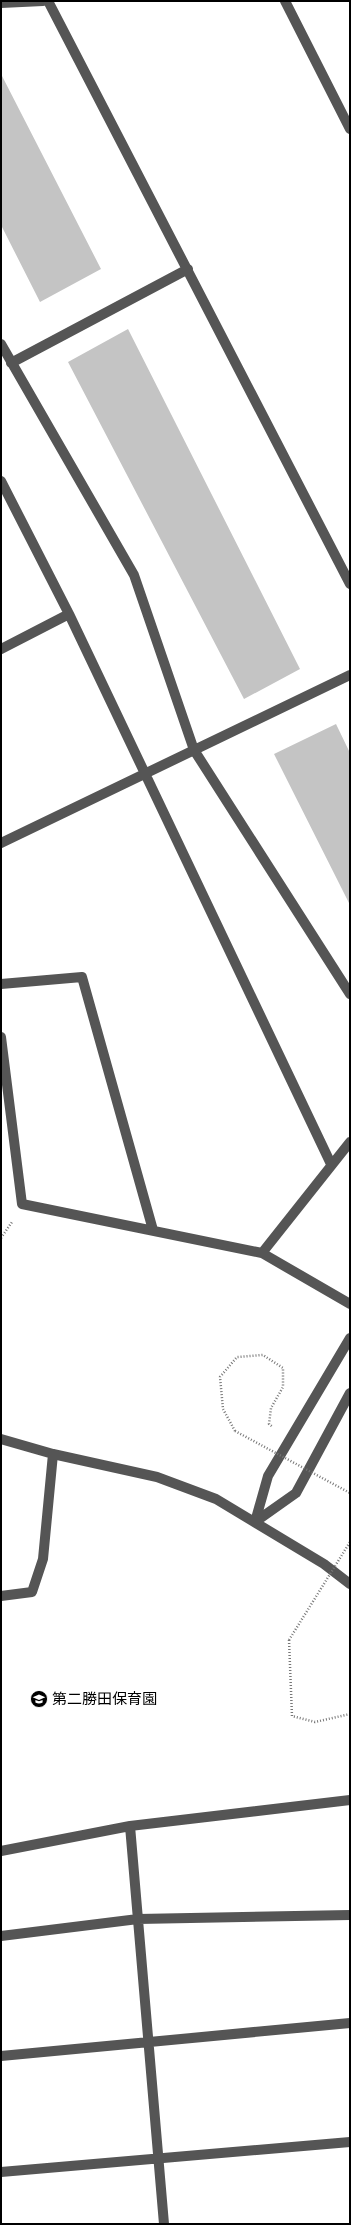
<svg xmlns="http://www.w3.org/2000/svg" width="351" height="2225" font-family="Signika,'Noto Sans JP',sans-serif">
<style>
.building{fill:#c4c4c4}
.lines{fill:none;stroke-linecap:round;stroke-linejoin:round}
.path{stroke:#777;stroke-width:2.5;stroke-dasharray:1 2;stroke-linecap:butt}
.minor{stroke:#555;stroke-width:10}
.path-bridge{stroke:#777;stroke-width:2.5;stroke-dasharray:1 2;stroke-linecap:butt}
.labels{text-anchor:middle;stroke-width:3.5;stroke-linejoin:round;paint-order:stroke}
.poi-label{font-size:15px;fill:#000;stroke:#fff;text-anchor:start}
</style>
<rect width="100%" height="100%" fill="#fff"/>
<path class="building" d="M1 74 101 269 40 302 1 225Z
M128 329 300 669 244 699 68 362Z
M336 724 350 753V905L274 754Z"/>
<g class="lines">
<path class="path" d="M1 1238 12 1222
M235 1431 223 1409 220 1377 237 1357 263 1355 283 1368V1387L271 1408 269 1424 273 1427
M289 1640 292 1716 315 1722 350 1714"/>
<path class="minor" d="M48 1 350 584
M285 1 350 129
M1 3 43 1
M1 344 134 575 194 750 350 994
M11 363 188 269
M1 481 69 614 331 1164
M1 649 69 614
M1 843 350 675
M1 984 82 977 153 1230
M1 1037 22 1204 262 1253 350 1304
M262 1253 350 1142
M1 1439 53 1454 157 1477 216 1499 324 1564 350 1584
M255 1522 268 1476 350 1338
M255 1522 296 1493 350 1393
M1 1596 32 1592 43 1559 53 1454
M130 1826 164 2224
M1 1851 130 1826 350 1800
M1 1936 138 1919 350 1915
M1 2056 350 2023
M1 2172 350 2142"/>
<path class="path-bridge" d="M235 1431 350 1493
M289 1640 350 1542"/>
</g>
<defs>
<g id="school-disc" transform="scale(0.9)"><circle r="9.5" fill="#000" stroke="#fff"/><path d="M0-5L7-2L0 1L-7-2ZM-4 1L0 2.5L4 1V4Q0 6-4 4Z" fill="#fff"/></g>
</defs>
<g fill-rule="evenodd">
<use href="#school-disc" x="39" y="1699"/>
</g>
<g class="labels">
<g class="poi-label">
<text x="52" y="1704">第二勝田保育園</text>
</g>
</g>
<rect width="351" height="2225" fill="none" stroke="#000000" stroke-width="4"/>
</svg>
